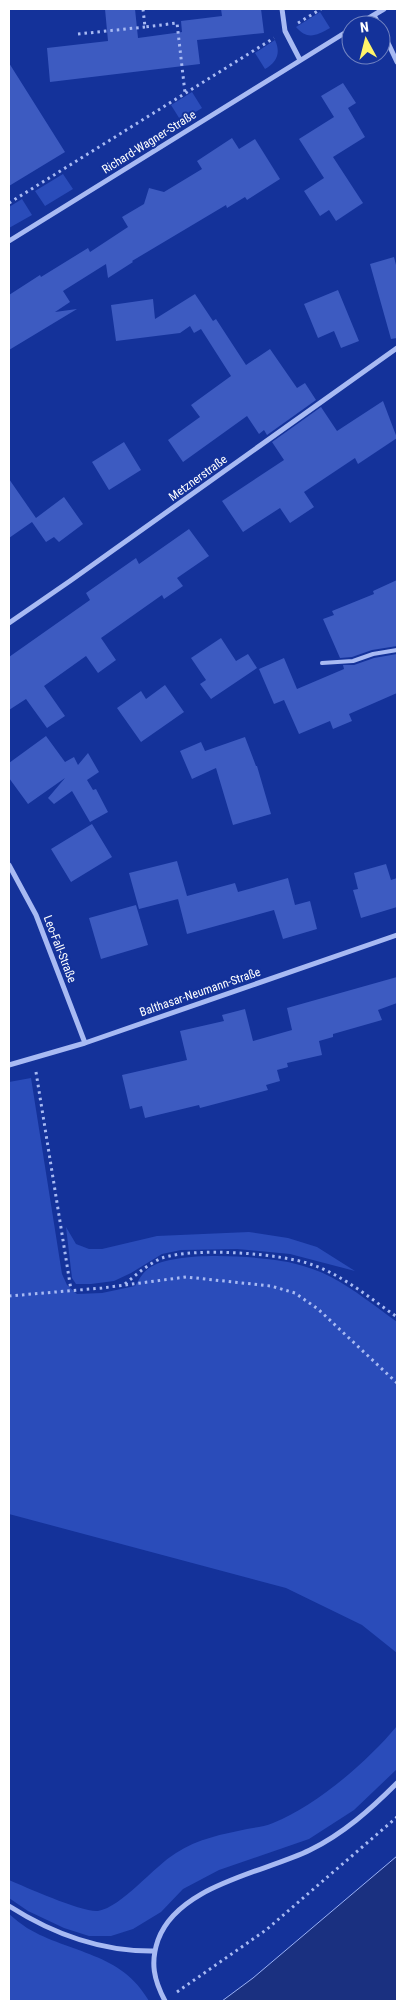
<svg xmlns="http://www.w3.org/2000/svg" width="406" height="2010" font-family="'Roboto Condensed',sans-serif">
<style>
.green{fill:#2a4cba}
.water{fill:#1a3080;stroke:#9ab1f6}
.building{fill:#3d5bc1}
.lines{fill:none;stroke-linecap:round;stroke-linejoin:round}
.path{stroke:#a8baf3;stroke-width:3;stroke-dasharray:2.5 4;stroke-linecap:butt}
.service{stroke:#a8baf3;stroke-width:4}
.minor{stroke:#a8baf3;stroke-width:5}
.labels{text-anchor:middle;stroke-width:4;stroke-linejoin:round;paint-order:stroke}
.street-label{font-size:12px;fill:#fff;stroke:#14329a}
</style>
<rect width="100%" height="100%" fill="#14329a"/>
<path class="green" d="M320 12 330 28C316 36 307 40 296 27Z
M275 40C281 53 277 62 265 69L255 53Z
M192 92 202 108 181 121 171 105Z
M63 174 73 189 45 206 35 191Z
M22 199 32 215 9 228V207Z
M31 1078 62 1274 67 1285 77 1294 102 1293 135 1286C139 1280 142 1273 149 1268 175 1250 257 1256 288 1262 302 1265 318 1270 331 1277 354 1289 376 1307 397 1322V1653L362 1625 286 1588 9 1514V1082Z
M66 1227 76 1244 89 1249H102L157 1236 249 1232 288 1238 317 1247 355 1271 290 1254 237 1249 181 1250 162 1254 131 1273 114 1281 91 1284H76L72 1278Z
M397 1726V1769L354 1810 309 1839 219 1870 183 1889 161 1912 133 1929 111 1936H89L64 1928 28 1911 9 1898V1880C25 1887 84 1913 98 1911 122 1907 153 1867 176 1853 197 1839 223 1834 247 1829 256 1827 265 1827 273 1823 316 1806 367 1762 397 1726Z
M9 1914C15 1919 21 1924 27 1928 71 1954 121 1952 149 2001H9Z"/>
<path class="water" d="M397 1856V2001H222L253 1978Z"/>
<path class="building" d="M105 9H135L138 38 182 32 181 21 222 16 221 9H261L264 33 197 40 200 64 50 82 47 48 108 41Z
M9 63 65 152 9 186Z
M343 83 356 103 348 108 365 137 333 157 363 203 336 221 329 210 320 216 304 191 324 178 299 139 334 117 321 96Z
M232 138 239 149 255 139 280 179 247 200 245 197 227 208 226 205 132 261 133 262 108 278 106 264 63 291 70 302 55 312 77 309 9 350V295L40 275 41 277 88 248 90 252 128 227 122 217 144 204 149 188 164 192 202 169 197 161Z
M394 257 397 269V338L391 339 370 264Z
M338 290 359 341 341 348 334 331 318 338 304 304Z
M195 294 213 321 216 319 246 365 270 349 297 388 305 383 316 400 267 435 264 430 259 434 247 416 183 462 168 440 200 417 191 405 231 376 201 329 194 333 190 326 180 333 116 341 111 305 153 299 155 319Z
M383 401 397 438 358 464 355 458 304 492 314 507 290 523 280 508 243 532 222 501 284 460 272 442 321 407 337 431Z
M124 442 141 470 109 490 92 462Z
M9 479 36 518 64 497 83 524 59 542 54 537 46 542 32 522 9 538Z
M189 529 209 556 177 578 183 586 164 599 162 595 101 638 116 660 98 673 86 656 44 686 65 716 47 728 26 699 9 710V657L90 600 86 593 136 558 139 564Z
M397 580V646L372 650 352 657 340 658 323 619 334 615 332 611 374 594 373 591Z
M221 638 236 661 248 654 257 668 211 699 200 684 206 680 191 658Z
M397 654V693L349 714 352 721 333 729 330 721 299 734 284 700 274 704 259 669 284 658 297 689 344 669 343 665H354L374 658Z
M165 685 184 712 141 742 117 708 141 691 146 699Z
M46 736 65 762 74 757 78 765 88 753 99 772 87 780 93 790 96 789 108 812 90 822 72 791 54 804 48 798 65 778 28 804 9 778V763Z
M245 737 256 766H257L271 814 233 825 216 768 192 779 180 751 201 742 205 751Z
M92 824 112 857 71 882 51 849Z
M177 861 187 896 235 883 238 892 288 878 295 905 310 901 317 929 283 939 274 910 187 934 178 899 182 898 139 909 129 873Z
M386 864 391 880 397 878V907L361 918 353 890 358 889 354 873Z
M136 905 148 945 101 959 89 918Z
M397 977V1003L378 1010 382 1020 333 1034V1037L319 1041 322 1055 287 1063 288 1067 277 1070 280 1081 266 1085 268 1090 200 1108 199 1105 145 1118 142 1106 130 1109 122 1075 187 1060 180 1031 224 1021 222 1015 245 1009 253 1041 292 1030 287 1008Z"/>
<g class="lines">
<path class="path" d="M143 9 145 27 177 23 185 93
M298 23 321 9
M78 34 145 27
M9 203 274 38
M36 1072 71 1290
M125 1284C137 1274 148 1264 162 1258 194 1247 281 1253 313 1265 344 1276 371 1299 397 1317
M9 1296 102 1288 186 1277 271 1286 295 1293 318 1309 397 1383
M177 1992 266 1930 397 1817"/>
<path class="service" d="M322 663 353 661 373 654 397 650"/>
<path class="minor" d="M282 9 285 31 300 60
M374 15 379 25
M357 25 384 9
M381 28 397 62
M9 241 351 29
M9 623 70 581 397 348
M9 865 36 915 85 1043
M9 1065 85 1043 397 935
M9 1906C53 1934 102 1952 155 1951
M165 2001C154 1980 150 1963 158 1940 178 1885 263 1873 310 1850 343 1834 371 1809 397 1783"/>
</g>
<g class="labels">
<g class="street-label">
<text transform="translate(149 142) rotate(-32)" y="4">Richard-Wagner-Straße</text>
<text transform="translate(198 478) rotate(-36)" y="4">Metznerstraße</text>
<text transform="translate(60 949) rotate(69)" y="4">Leo-Fall-Straße</text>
<text transform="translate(200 992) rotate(-19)" y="4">Balthasar-Neumann-Straße</text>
</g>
</g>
<rect width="406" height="2010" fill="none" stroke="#ffffff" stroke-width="20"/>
<g transform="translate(366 40) rotate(353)"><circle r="24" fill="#14329a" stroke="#7284c2"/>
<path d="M0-4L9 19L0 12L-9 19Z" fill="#fff46a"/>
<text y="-8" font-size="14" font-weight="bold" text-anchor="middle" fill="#ffffff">N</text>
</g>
</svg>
